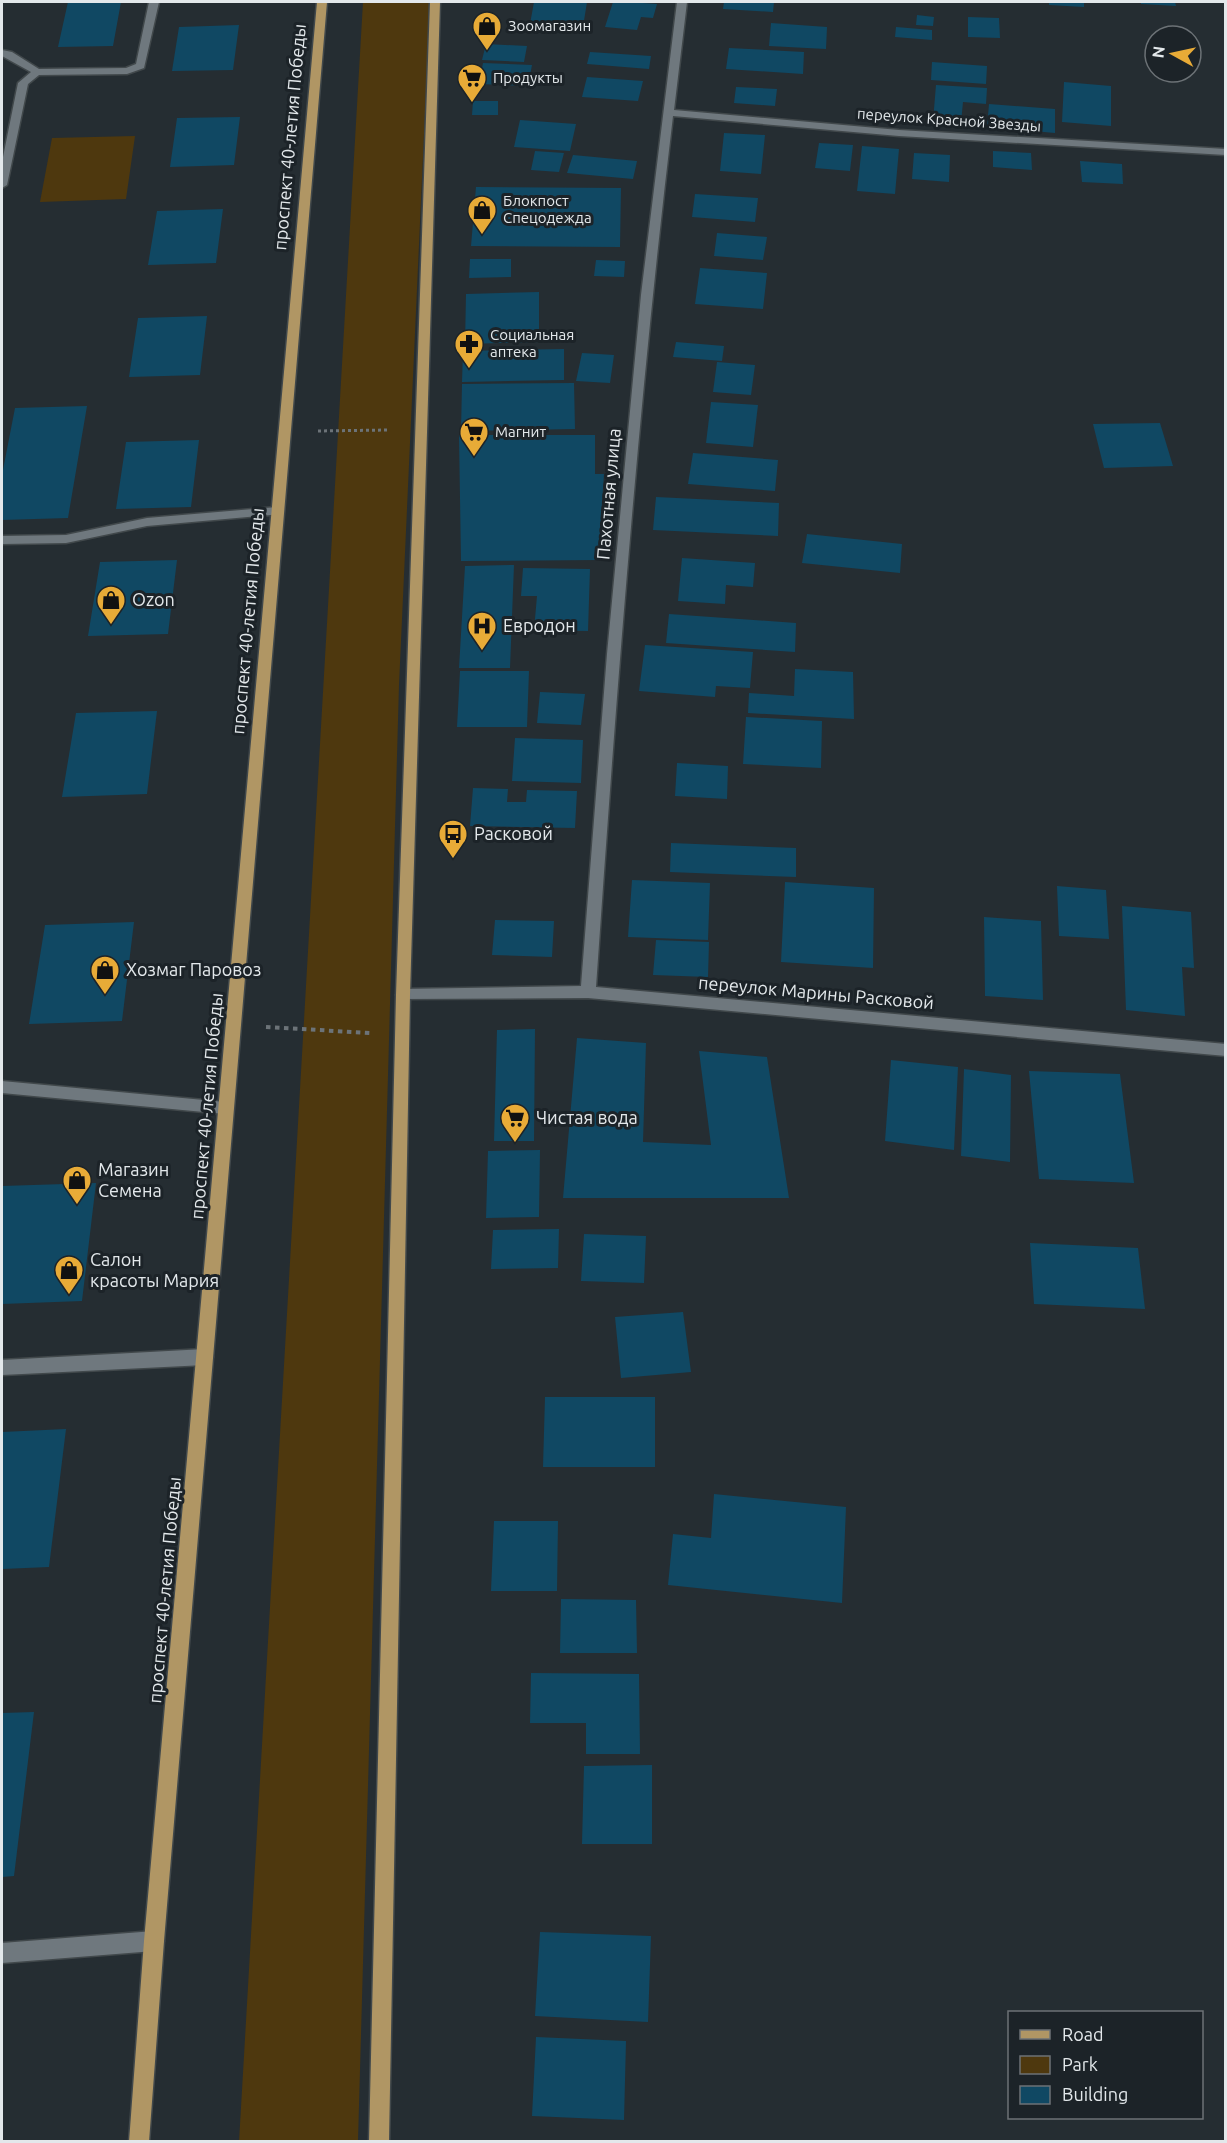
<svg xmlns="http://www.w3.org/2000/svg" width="1227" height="2143" font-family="Ubuntu,sans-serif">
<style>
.green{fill:#4e380e}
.building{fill:#104863}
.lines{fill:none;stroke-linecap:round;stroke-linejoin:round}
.minor-casing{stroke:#41484b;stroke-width:3}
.major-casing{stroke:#41484b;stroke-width:3}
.path-far1{stroke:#6c7378;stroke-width:3;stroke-dasharray:3 3;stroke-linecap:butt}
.path{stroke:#6c7378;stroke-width:4;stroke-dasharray:4.5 4.5;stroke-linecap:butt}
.minor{fill:#6f787e;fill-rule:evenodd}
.major{fill:#b09664;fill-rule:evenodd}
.labels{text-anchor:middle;stroke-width:6;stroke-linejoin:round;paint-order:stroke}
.far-poi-label{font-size:15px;fill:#e3e8eb;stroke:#1c2328;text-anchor:start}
.far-street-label{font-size:15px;fill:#e3e8eb;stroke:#1c2328}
.street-label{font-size:18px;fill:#e3e8eb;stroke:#1c2328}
.poi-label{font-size:18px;fill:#e3e8eb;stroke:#1c2328;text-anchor:start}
</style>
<rect width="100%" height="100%" fill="#252d32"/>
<path class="green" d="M363 2H430L399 685 358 2141 239 2142Z
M135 136 126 199 40 202 52 138Z"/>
<path class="building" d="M68 2H121L113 46 58 47Z
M534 2H587L583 27 530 24Z
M613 2H629L657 4 653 18 641 17 637 30 605 27Z
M724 2H774L773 12 723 9Z
M1049 2H1084V7L1049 5Z
M1141 2H1175L1176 6 1141 4Z
M917 15 934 17 933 26 916 25Z
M968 17 999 18 1000 38 968 37Z
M771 23 827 27 826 49 769 46Z
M239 25 233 70 172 71 179 27Z
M896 27 932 30V40L895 37Z
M486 44 527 46 524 62 482 60Z
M729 48 804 52 803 74 726 69Z
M590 52 651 56 649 69 587 64Z
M932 62 987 66 986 84 931 80Z
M483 63 532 65 528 86 479 84Z
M587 77 643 81 638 101 582 97Z
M1064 82 1111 86V126L1062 122Z
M936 85 987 88 986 104 963 102 961 123 933 121Z
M736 87 777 89 775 106 734 103Z
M473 101H498V115H472Z
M989 104 1055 109V133L987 127Z
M240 117 234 165 170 167 177 118Z
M520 120 576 124 570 151 514 147Z
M724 133 765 135 761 174 720 171Z
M819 143 853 145 850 171 815 168Z
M862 146 899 149 895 194 857 191Z
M535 151 564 153 559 172 531 170Z
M993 151 1031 153 1032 170 993 167Z
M914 153 950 155 949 182 912 179Z
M573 155 637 161 633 179 567 173Z
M1080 161 1122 164 1123 184 1082 182Z
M476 187 621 188 620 247 471 246Z
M695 194 758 198 755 222 692 217Z
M223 209 216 263 148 265 157 211Z
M717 233 767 237 763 260 714 256Z
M470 259H511V277L469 278Z
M596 260 625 261 624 277 594 276Z
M700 268 767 273 763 309 695 304Z
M539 292V342L465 344 466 294Z
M207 316 200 375 129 377 138 318Z
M676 342 724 346 722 361 673 357Z
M564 349V380L462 382 463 351Z
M582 353 614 355 610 383 576 381Z
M717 362 755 365 751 395 713 392Z
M574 383 575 429 461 431 462 384Z
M711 402 758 405 753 447 706 443Z
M87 406 68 518 2 520V475L15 408Z
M1160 423 1173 466 1104 468 1093 424Z
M459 435H595V474H604L598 560 461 561Z
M199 440 191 507 116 509 126 442Z
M693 453 778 460 775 491 688 484Z
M656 497 779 503 778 536 653 530Z
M807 534 902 544 900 573 802 563Z
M682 558 755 563 753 587 726 585 725 604 678 601Z
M177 560 168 634 88 636 100 562Z
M514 565 510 668H459L465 566Z
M523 568 590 569 588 631 534 630 537 596H521Z
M669 614 796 623 795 652 666 643Z
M645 645 753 652 750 688 716 686 715 697 639 691Z
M795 669 853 672 854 719 748 713 749 693 794 696Z
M460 671H529L527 727H457Z
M540 692 585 694 581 725 537 723Z
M157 711 147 794 62 797 76 713Z
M746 717 822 721 821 768 743 764Z
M515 738 583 740 581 783 512 781Z
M677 763 728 766 727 799 675 796Z
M473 788 508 789 507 802H526L527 790 577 791 575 828 470 826Z
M671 843 796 848V877L670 872Z
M632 880 710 883 708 940 628 937Z
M785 882 874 888 873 968 781 962Z
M1057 886 1106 890 1109 939 1059 936Z
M1122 906 1191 912 1194 968 1182 967 1185 1016 1126 1010Z
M984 917 1041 921 1043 1000 985 996Z
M495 920 554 921 552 957 492 955Z
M134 922 122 1021 29 1024 45 925Z
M656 940 709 942 708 977 653 975Z
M535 1029 534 1141H494L497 1030Z
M577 1038 646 1043 643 1142 711 1145 699 1051 767 1057 789 1198H563Z
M891 1060 958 1067 954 1150 885 1141Z
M964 1069 1011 1075 1010 1162 961 1156Z
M1029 1071 1120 1074 1134 1183 1039 1179Z
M540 1150 539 1217 486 1218 488 1151Z
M96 1183 82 1301 2 1304V1186Z
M559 1229 558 1268 491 1269 493 1230Z
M584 1234 646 1236 644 1283 581 1281Z
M1030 1243 1138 1248 1145 1309 1034 1304Z
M683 1312 691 1372 621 1378 615 1317Z
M545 1397H655V1467H543Z
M66 1429 49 1567 2 1569V1432Z
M714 1494 846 1507 842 1603 668 1585 673 1534 711 1538Z
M494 1521H558L557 1591H491Z
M561 1599 636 1600 637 1653H560Z
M531 1673 639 1674 640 1754H586V1723H530Z
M34 1712 14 1876 2 1877V1713Z
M652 1765V1844H582L584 1766Z
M540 1932 651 1936 648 2022 535 2016Z
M536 2037 626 2041 624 2120 532 2116Z"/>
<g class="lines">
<g class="minor-casing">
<path id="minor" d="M149 2H159L144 68 127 74 39 75 28 84 7 185 2 188V162L18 83 31 72 2 56V50L12 52 39 69 126 68 136 64Z
M677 2H687L674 110 899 130 1226 149V155L899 136 673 116C638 406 616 696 596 987L1226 1044V1056L588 998 398 999 396 995 398 991 403 989 581 986 607 654 641 295Z
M277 507 283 511 281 514 147 526 66 543 2 544V536L66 535 147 518Z
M2 1081 225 1102 230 1103 233 1108 230 1113 225 1114 2 1093Z
M205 1349 211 1352 213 1357 211 1362 205 1365 2 1375V1360Z
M154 1931 161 1934 164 1941 161 1948 154 1951 2 1963V1943Z"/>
</g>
<g class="major-casing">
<path id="major" d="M317 2H327L164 1941 149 2142H129L144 1941Z
M430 2H440L410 995 389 2142H369L396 995Z"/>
</g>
<path class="path-far1" d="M318 431 389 430"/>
<path class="path" d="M266 1027 370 1033"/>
<use href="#minor" class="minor"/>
<use href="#major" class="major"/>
</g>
<defs>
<g id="shop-pin" transform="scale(1.5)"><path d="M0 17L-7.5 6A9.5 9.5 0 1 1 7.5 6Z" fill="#e8ab37" stroke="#1c2328"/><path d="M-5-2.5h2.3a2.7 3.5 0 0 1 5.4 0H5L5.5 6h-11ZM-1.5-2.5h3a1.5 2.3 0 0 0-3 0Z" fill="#111"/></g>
<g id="supermarket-pin" transform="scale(1.5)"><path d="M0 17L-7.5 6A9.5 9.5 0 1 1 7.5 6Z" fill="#e8ab37" stroke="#1c2328"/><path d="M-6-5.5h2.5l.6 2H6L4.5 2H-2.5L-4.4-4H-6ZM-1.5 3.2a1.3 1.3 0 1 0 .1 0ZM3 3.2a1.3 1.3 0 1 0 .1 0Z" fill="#111"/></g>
<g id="pharmacy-pin" transform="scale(1.5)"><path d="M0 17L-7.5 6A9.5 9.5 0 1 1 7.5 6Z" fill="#e8ab37" stroke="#1c2328"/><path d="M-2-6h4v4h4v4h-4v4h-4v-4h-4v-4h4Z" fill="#111"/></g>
<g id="hospital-pin" transform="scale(1.5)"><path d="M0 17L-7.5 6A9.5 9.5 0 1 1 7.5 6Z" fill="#e8ab37" stroke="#1c2328"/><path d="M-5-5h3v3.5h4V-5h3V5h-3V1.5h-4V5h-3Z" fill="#111"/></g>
<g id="bus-pin" transform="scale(1.5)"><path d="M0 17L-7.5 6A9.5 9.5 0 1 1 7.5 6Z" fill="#e8ab37" stroke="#1c2328"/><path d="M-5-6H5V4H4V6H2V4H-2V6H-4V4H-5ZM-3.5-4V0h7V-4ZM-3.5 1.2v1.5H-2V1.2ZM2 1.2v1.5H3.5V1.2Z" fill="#111"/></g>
</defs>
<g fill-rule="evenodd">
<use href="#shop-pin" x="487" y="26"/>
<use href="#supermarket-pin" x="472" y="78"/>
<use href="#shop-pin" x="482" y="210"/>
<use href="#pharmacy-pin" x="469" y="344"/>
<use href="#supermarket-pin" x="474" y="432"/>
<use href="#shop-pin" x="111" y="600"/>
<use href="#hospital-pin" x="482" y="626"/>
<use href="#bus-pin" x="453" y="834"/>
<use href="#shop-pin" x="105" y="970"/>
<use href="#supermarket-pin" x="515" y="1118"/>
<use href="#shop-pin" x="77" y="1180"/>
<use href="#shop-pin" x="69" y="1270"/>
</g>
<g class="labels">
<g class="far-poi-label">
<text x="508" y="31">Зоомагазин</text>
<text x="493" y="83">Продукты</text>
<text x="503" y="206">Блокпост<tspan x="503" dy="17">Спецодежда</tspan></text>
<text x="490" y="340">Социальная<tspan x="490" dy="17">аптека</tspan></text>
<text x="495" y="437">Магнит</text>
</g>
<g class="far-street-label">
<text transform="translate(949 120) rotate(4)" y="5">переулок Красной Звезды</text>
</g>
<g class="street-label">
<text transform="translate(290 137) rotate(-85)" y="6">проспект 40-летия Победы</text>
<text transform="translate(609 494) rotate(-85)" y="6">Пахотная улица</text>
<text transform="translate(248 621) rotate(-85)" y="6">проспект 40-летия Победы</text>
<text transform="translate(816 993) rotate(5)" y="6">переулок Марины Расковой</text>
<text transform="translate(207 1106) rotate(-85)" y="6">проспект 40-летия Победы</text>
<text transform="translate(165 1590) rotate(-85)" y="6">проспект 40-летия Победы</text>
</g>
<g class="poi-label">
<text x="132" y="606">Ozon</text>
<text x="503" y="632">Евродон</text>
<text x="474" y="840">Расковой</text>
<text x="126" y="976">Хозмаг Паровоз</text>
<text x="536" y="1124">Чистая вода</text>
<text x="98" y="1176">Магазин<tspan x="98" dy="21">Семена</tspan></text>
<text x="90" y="1266">Салон<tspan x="90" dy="21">красоты Мария</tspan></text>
</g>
</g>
<rect width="1227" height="2143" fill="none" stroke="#e3e8eb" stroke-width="6"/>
<rect x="1008" y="2011" width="195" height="108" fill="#1c2328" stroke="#6c7276" stroke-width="1.5"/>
<rect x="1020" y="2030" width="30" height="9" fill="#b09664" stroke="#6c7276" stroke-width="1.5"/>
<text x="1062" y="2041" font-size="18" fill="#e3e8eb">Road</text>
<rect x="1020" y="2056" width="30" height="18" fill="#4e380e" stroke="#6c7276" stroke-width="1.5"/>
<text x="1062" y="2071" font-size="18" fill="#e3e8eb">Park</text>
<rect x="1020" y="2086" width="30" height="18" fill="#104863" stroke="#6c7276" stroke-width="1.5"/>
<text x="1062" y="2101" font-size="18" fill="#e3e8eb">Building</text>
<g transform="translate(1173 54) rotate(278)"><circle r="28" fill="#1c2328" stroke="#6c7276" stroke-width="1.5"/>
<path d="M0-4.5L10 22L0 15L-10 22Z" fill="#e8ab37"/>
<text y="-9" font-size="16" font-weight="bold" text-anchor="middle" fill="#e3e8eb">N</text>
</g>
</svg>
